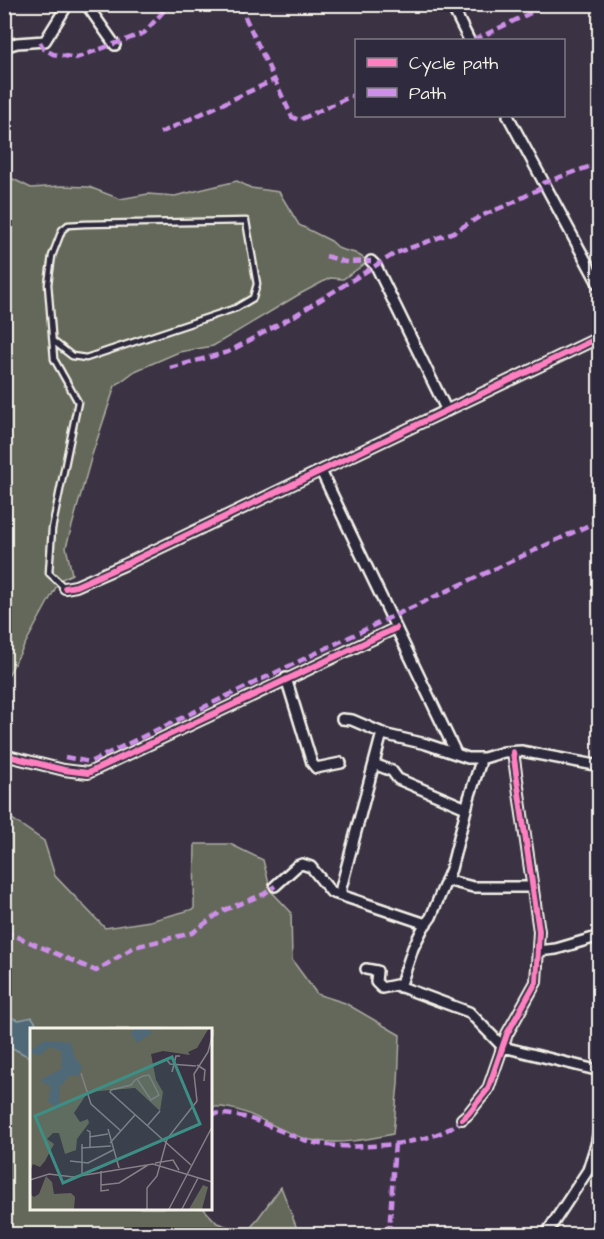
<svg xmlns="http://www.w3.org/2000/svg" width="604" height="1239" font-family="'Architects Daughter',sans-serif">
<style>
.green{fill:#64685a;stroke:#acaca1;stroke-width:1.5}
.water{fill:#506978;stroke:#929fa5;stroke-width:1.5}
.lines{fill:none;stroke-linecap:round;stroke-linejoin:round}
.service-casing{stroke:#f4f1e8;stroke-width:9}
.minor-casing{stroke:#f4f1e8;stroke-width:14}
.service{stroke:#2f2a3d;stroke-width:4.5}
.minor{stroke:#2f2a3d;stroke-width:9}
.quiet{stroke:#ce8fe9;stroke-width:4.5;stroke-dasharray:9 4.5;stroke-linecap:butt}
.cycleway-casing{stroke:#2f2a3d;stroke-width:10}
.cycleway{stroke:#ff80c0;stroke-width:6}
.inset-road{fill:none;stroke:#857f86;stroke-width:1.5}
.view{fill:#3d8f86;fill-opacity:0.15;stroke:#3d8f86;stroke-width:3}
.inset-edge{fill:none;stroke:#f4f1e8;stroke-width:3}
</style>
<rect width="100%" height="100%" fill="#3b3344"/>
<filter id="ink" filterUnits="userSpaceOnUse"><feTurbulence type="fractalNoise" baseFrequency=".0167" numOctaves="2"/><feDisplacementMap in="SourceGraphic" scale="12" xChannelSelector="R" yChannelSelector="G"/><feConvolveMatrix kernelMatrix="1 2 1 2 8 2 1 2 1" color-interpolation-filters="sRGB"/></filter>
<g filter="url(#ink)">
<path class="green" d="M5 175 31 188 61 186 89 187 120 199 148 194 175 196 237 181 251 188 279 192 299 225 331 241 340 249 355 253 369 261 343 279 330 278 298 295 213 346 179 352 135 371 115 386 92 455 66 547 72 574 60 580 5 681Z
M5 758 7 759 8 816 44 841 55 876 105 928 150 921 194 909 195 844H230L263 860 271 891 291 912 292 960 317 994 345 1003 400 1035 398 1084 393 1134C365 1140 338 1145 310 1140 276 1132 246 1104 210 1107V1029H32V1208H203L217 1223 247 1233 281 1187 299 1234H5Z"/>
<path class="water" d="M5 1016 19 1020 32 1017 40 1029H32L31 1051 29 1057 5 1044Z"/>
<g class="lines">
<g class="service-casing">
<path id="service" d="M53 341 72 356 86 358 236 308 253 298 257 284 246 221 85 224 68 225 62 230 52 256 48 284 54 359 78 402 52 529 49 573 65 588"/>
</g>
<g class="minor-casing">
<path id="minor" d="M86 4 115 45
M451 4 469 40
M4 47 17 43 45 41 68 4
M508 116 600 287
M371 261 376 266 447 411
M321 471 456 753
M65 588 76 586 124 565 600 337
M286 678 312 763 316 768 341 763
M342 719 352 720 387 735 426 744 468 758H484L504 752 521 751 600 766
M4 755 64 770 88 773 396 628
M374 764 392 771 398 779 466 808
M446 880 473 887H533
M275 886 297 866 302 864 311 867 331 892 426 924
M341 895V888L382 733
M538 951 556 949 600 936
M366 969 377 971 376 982 382 988 396 985 469 1012 503 1047 600 1071
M400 987 413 948 423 928 431 917 451 869 469 798 480 764 479 758
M462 1119 468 1114 488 1089 507 1034 536 982 539 931 513 752
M546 1234 588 1170 596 1145 600 1125"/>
</g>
<use href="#service" class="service"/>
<use href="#minor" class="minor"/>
<path class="quiet" d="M239 4 292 117 299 120 356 94
M474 40 549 4
M40 42 44 49 53 54 76 58 144 33 170 4
M160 133 274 80
M326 256 345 262 371 261
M170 368 228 352 294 316 396 253 454 232 481 216 512 203 539 189 543 183 600 163
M65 757 90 762 391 617 600 520
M4 931 96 971 134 947 192 933 222 911 264 894 275 886
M210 1113C224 1114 238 1115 251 1119 271 1126 290 1136 311 1142 344 1151 416 1146 447 1130 452 1127 457 1123 462 1119
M596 1145 600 1146
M137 1232 138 1234
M389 1234 395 1142"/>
<g class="cycleway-casing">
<path id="cycleway" d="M65 588 76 586 124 565 600 337
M4 755 64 770 88 773 396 628
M462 1119 468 1114 488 1089 507 1034 536 982 539 931 513 752"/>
</g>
<use href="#cycleway" class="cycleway"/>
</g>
</g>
<g transform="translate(30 1028)">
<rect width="182" height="182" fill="#3b3344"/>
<path d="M0 0H179L167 20 158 24 160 27 133 23 121 26 126 52 133 64 130 83 105 60 58 64 44 85 50 94 58 91 59 95 47 111 46 122 35 126 29 105H23L17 111 24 116 15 133 10 139 3 136 0 143ZM16 148 22 154 24 166 41 165 45 169 44 181H0V166L4 169 9 166ZM173 157 178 159 172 181H159Z" fill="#64685a"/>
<path d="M106 0H118L122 5 107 15 101 5ZM14 13 41 15 45 30 52 38 49 47 39 48 30 59V82L18 73 21 59 10 52 31 41V23L20 19 8 28 0 23Z" fill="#506978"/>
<path class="inset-road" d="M137 32 140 36 166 38M167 37 175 42 174 53M142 44 146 28H150M51 45 61 76 91 103M107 51 121 72 129 67 119 47 113 48 105 52 101 57 81 62 80 64 161 137M117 98 130 83M78 101 89 140M57 102 60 104V120M59 109 78 106M80 115 105 87M51 120 81 118M40 133 58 135 83 122M125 135 143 132 149 142M71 143V163L79 162M52 147V116M0 152 19 146 43 149 123 136 182 154M71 157 89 155 118 137M117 181V160L127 148 137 111 167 73 164 46 178 24 182 9M139 181 182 99M152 181 168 150"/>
<path class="view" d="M142 29 170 96 33 155 5 88Z"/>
<rect width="182" height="182" class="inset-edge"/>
</g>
<rect width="604" height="1239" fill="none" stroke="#2f2a3d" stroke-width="24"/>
<rect x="12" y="12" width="580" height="1215" fill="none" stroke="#f4f1e8" stroke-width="2" filter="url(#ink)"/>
<rect x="355" y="39" width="210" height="78" fill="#2f2a3d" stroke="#7e7a81" stroke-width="1.5"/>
<rect x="367" y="58" width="30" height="9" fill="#ff80c0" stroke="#7e7a81" stroke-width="1.5"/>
<text x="409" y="69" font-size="18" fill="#f4f1e8">Cycle path</text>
<rect x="367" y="88" width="30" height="9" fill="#ce8fe9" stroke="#7e7a81" stroke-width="1.5"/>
<text x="409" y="99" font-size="18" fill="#f4f1e8">Path</text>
</svg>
